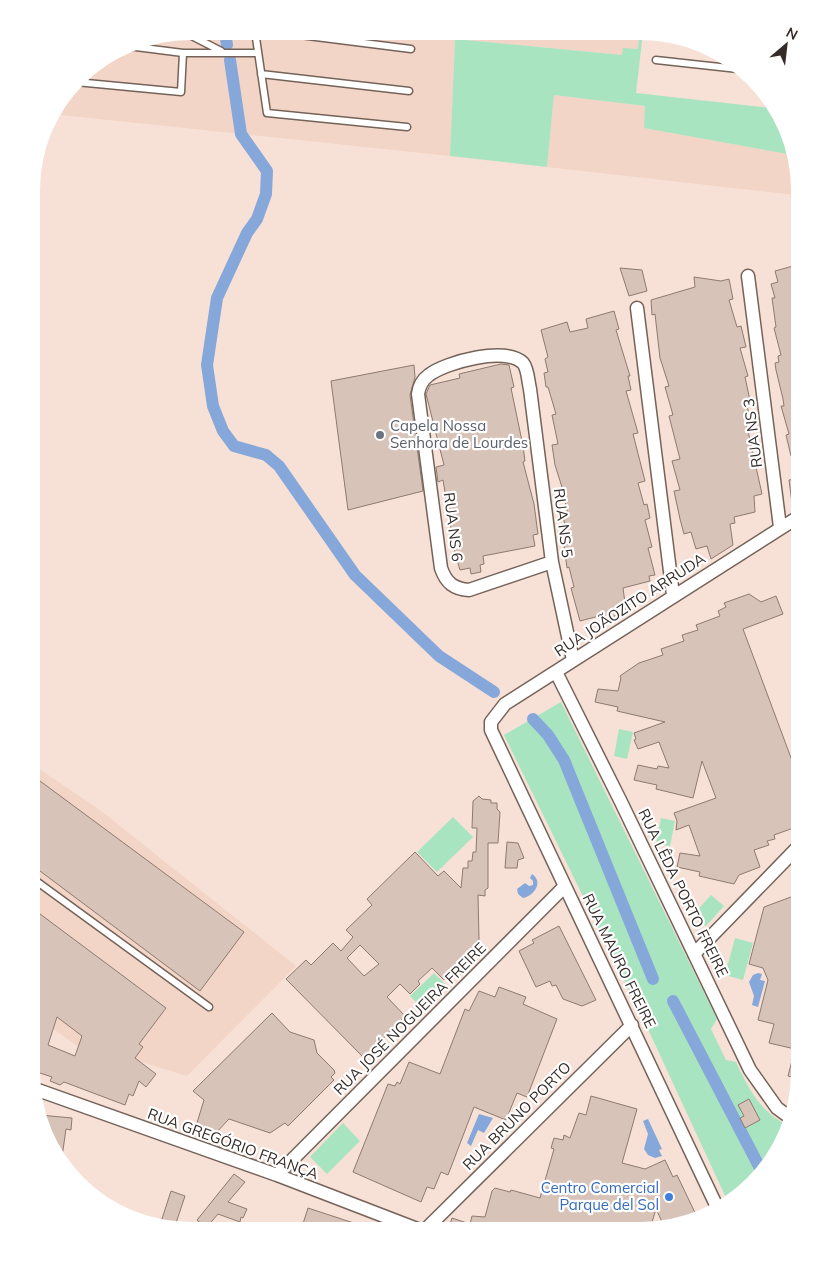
<svg xmlns="http://www.w3.org/2000/svg" width="831" height="1262" font-family="Mulish,sans-serif">
<style>
.built{fill:#f2d5c6}
.green{fill:#a9e4c1}
.water{fill:#85a7da}
.lines{fill:none;stroke-linecap:round;stroke-linejoin:round}
.canal{stroke:#85a7da;stroke-width:12}
.building{fill:#d8c3b8;stroke:#8e7a70;fill-rule:evenodd}
.lane-casing{stroke:#756359;stroke-width:9}
.street-casing{stroke:#756359;stroke-width:15}
.lane{stroke:#fff;stroke-width:6}
.street{stroke:#fff;stroke-width:12}
.worship-dot{fill:#6b7280;stroke:#fff;stroke-width:2}
.shop-dot{fill:#3f7fe0;stroke:#fff;stroke-width:2}
.labels{text-anchor:middle;stroke-width:4.5;stroke-linejoin:round;paint-order:stroke}
.worship-label{font-size:15px;fill:#5b616d;stroke:#fff;text-anchor:start}
.street-label{font-size:15px;fill:#342c28;stroke:#fff}
.shop-label{font-size:15px;fill:#366cbe;stroke:#fff;text-anchor:end}
</style>
<rect width="100%" height="100%" fill="#f7e1d6"/>
<path class="built" d="M190 31 639 33 638 49 622 55 455 39 450 156 51 114 86 71 139 40Z
M554 95 645 106V128L793 155 799 188 796 195 547 167Z
M32 764 100 810 296 966 187 1076 135 1060 121 1077 31 1013Z"/>
<path class="green" d="M639 33H643L636 93 771 108 788 129 793 155 644 128 645 106 554 95 547 167 450 156 455 39 622 55 623 48 638 49Z
M561 702 717 1019 711 1029 726 1060 736 1062C749 1089 760 1113 790 1126L767 1168 727 1200 647 1027 504 735Z
M619 729 633 732 627 759 614 756Z
M453 817 473 837 437 872 417 852Z
M661 818 675 821 670 846 656 844Z
M711 895 724 906 706 926 693 915Z
M735 938 753 943 743 980 725 975Z
M434 973 447 986 423 1009 410 996Z
M343 1123 360 1141 327 1174 310 1157Z"/>
<path class="water" d="M532 874C544 882 534 896 523 898L518 894 517 889 525 883 529 886 533 885V881L530 878Z
M758 973 762 974 760 980 765 981 758 1007 752 1005 754 996 749 982 753 975Z
M479 1114 493 1118 484 1133 478 1130 471 1146 467 1143Z
M648 1119 662 1149 659 1150 662 1156 655 1158 648 1155 644 1149 648 1134 643 1121Z"/>
<g class="lines">
<path class="canal" d="M225 31 227 45
M230 60 241 134 267 171 266 194 257 219 247 233 217 298 207 365 213 406 223 431 234 446 266 455 279 466 355 575 439 656 494 692
M533 719 548 735 564 760 653 979
M673 1001 762 1172"/>
</g>
<path class="building" d="M793 266 795 270 798 269 800 276V280L797 281 800 291V454L791 456 786 435 789 434 781 406H784L783 399 776 370 775 363 779 362 778 356 781 355 774 328 776 327 772 298H775L771 284 778 282 775 271Z
M620 268 642 270 647 291 629 296Z
M694 277 721 281 729 279 733 299 729 300 737 327 741 326 746 347 740 348 748 376 745 377 751 405 747 406 751 421 746 422 762 494 754 496 755 512 734 517 735 523 730 524 733 545 711 559 707 546 696 549 691 532 684 534 680 519 674 491 680 490 672 461 680 459 669 416 673 415 665 387 669 386 660 358 655 314 652 315 651 300 695 287Z
M614 311 619 329 616 330 630 376H628L631 390 626 391 638 433 633 434 645 481 638 483 644 505 647 504 650 518 645 520 652 547 648 548 655 575 649 576 650 581 623 588 626 610 605 621 603 615 580 621 571 588 574 587 569 567 567 568 564 545 569 544 563 516 568 514 565 501 566 500 555 465 552 445 558 444 552 415 556 414 548 387H546L544 373 548 372 545 359 548 357 541 330 567 322 570 332 588 328 586 319Z
M501 364 509 365 514 387 511 388 523 446 525 461 523 462 534 504 538 534 533 535 535 546 483 556 484 564 480 565 481 572 471 574 470 568 460 570 455 553 443 480 438 482 436 467 444 465 426 394 430 385 460 378 459 374Z
M414 365 415 377 410 395 423 491 348 510 331 381Z
M800 478V508L793 511 789 480Z
M749 594 761 602 776 596 783 614 743 629 800 782 799 826 774 835 775 839 767 841 769 845 754 850 760 867 739 875 734 884 699 876 700 872 677 867 680 853 700 856 689 825 676 830 677 821 674 813 716 798 702 761 693 798 656 789 657 785 634 780 638 765 657 769 658 766 669 768 659 742 638 749 634 740 636 739 634 733 665 722 617 711 618 707 595 702 598 689 618 691 621 678 620 676 639 663 663 655 661 649 684 641 682 635 698 630 696 625 720 616 718 611 726 607 724 603Z
M40 781 244 932 200 991 32 865V792Z
M479 796 482 799 491 800V803H497V809L500 812 498 843H488V888L485 890V896L478 895 479 940 476 942 474 962 461 975 455 969 444 980 432 968 418 981 420 984 410 994 400 984 387 997 405 1016 364 1058 286 979 306 960 311 965 333 943 341 951 353 937 346 930 372 905 367 899 415 852 438 876 444 871 461 888 463 868H468V861H472L473 852H476L477 828H472L473 801ZM360 945 379 964 364 976 347 958Z
M507 842 518 843 524 858 518 860 517 868H505Z
M799 894V1079L788 1076 795 1049 769 1043 774 1024 758 1020 768 980 763 968 749 964 764 907Z
M32 908 166 1008 139 1044 143 1047 135 1058 156 1074 146 1087 139 1081 133 1096 129 1094 125 1105 64 1082 60 1085 50 1081 52 1077 31 1070ZM57 1017 82 1036 75 1056 48 1045Z
M559 926 596 1000 582 1006 563 999 556 985 552 986 550 981 536 987 519 951 534 943 532 940Z
M499 987 526 997 523 1004 557 1019 527 1097 517 1093 506 1120 474 1107 448 1175 441 1172 434 1189 427 1187 421 1202 353 1172 388 1084 395 1086 397 1082 400 1084 409 1062 440 1074 465 1009 469 1011 479 991 495 997Z
M272 1013 290 1032 314 1040 317 1053 334 1070 335 1073 331 1077 334 1080 288 1126 285 1123 270 1133 229 1119 214 1135 196 1126 204 1100 193 1091Z
M591 1096 637 1109 622 1163 645 1169 665 1160 673 1177 677 1175 698 1219 664 1226 656 1209 650 1229 641 1231 448 1230 452 1218 470 1224 472 1216 485 1217 492 1191 495 1188 510 1192 511 1190 540 1198 554 1149 551 1148 554 1138 563 1140 564 1135 570 1138 579 1113 586 1115Z
M749 1099 760 1120 745 1128 740 1118 744 1116 738 1105Z
M40 1115 72 1118 71 1130 66 1129 62 1157 43 1133Z
M234 1174 245 1182 228 1202 247 1209 243 1218 241 1217 240 1222 218 1214 206 1228 197 1220Z
M171 1191 185 1196 174 1229 160 1225Z
M308 1208 369 1228V1230H301Z"/>
<g class="lines">
<g class="lane-casing">
<path id="lane" d="M255 31 267 113 407 127
M184 32 221 51
M276 32 411 49
M128 46 183 53H258
M656 60 738 69 744 73
M261 74 409 91
M76 82 181 92 183 53
M32 878 209 1007"/>
</g>
<g class="street-casing">
<path id="street" d="M748 276 780 527
M637 308 673 595
M552 562 469 590C454 589 446 583 441 568L418 394C419 386 422 380 429 375 446 362 506 346 523 363 528 369 528 381 530 389L552 562 573 660
M556 672 621 802 750 1070 777 1108 792 1119
M694 954 799 846
M35 1089 277 1175 420 1230
M277 1175 565 886
M717 1207 491 730V722L505 704 800 516
M425 1230 632 1025"/>
</g>
<use href="#lane" class="lane"/>
<use href="#street" class="street"/>
</g>
<circle class="worship-dot" cx="380" cy="435" r="5"/>
<circle class="shop-dot" cx="669" cy="1197" r="5"/>
<g class="labels">
<g class="worship-label">
<text x="390" y="431">Capela Nossa<tspan x="390" dy="17">Senhora de Lourdes</tspan></text>
</g>
<g class="street-label">
<text transform="translate(753 433) rotate(-97)" y="5">RUA NS 3</text>
<text transform="translate(563 523) rotate(83)" y="5">RUA NS 5</text>
<text transform="translate(453 527) rotate(83)" y="5">RUA NS 6</text>
<text transform="translate(630 605) rotate(-33)" y="5">RUA JOÃOZITO ARRUDA</text>
<text transform="translate(683 893) rotate(64)" y="5">RUA LÊDA PORTO FREIRE</text>
<text transform="translate(619 961) rotate(64)" y="5">RUA MAURO FREIRE</text>
<text transform="translate(410 1019) rotate(-45)" y="5">RUA JOSÉ NOGUEIRA FREIRE</text>
<text transform="translate(517 1116) rotate(-45)" y="5">RUA BRUNO PORTO</text>
<text transform="translate(233 1144) rotate(20)" y="5">RUA GREGÓRIO FRANÇA</text>
</g>
<g class="shop-label">
<text x="659" y="1193">Centro Comercial<tspan x="659" dy="17">Parque del Sol</tspan></text>
</g>
</g>
<path d="M0 0H831V1262H0ZM190 40H641A150 150 0 0 1 791 190V1072A150 150 0 0 1 641 1222H190A150 150 0 0 1 40 1072V190A150 150 0 0 1 190 40Z" fill="#fff" fill-rule="evenodd"/>
<g transform="translate(786 45) rotate(28)" stroke="#ffffff" stroke-width="4" paint-order="stroke">
<path d="M0-4L9 19L0 12L-9 19Z" fill="#342c28"/>
<text y="-8" font-size="14" font-weight="bold" text-anchor="middle" fill="#342c28">N</text>
</g>
</svg>
